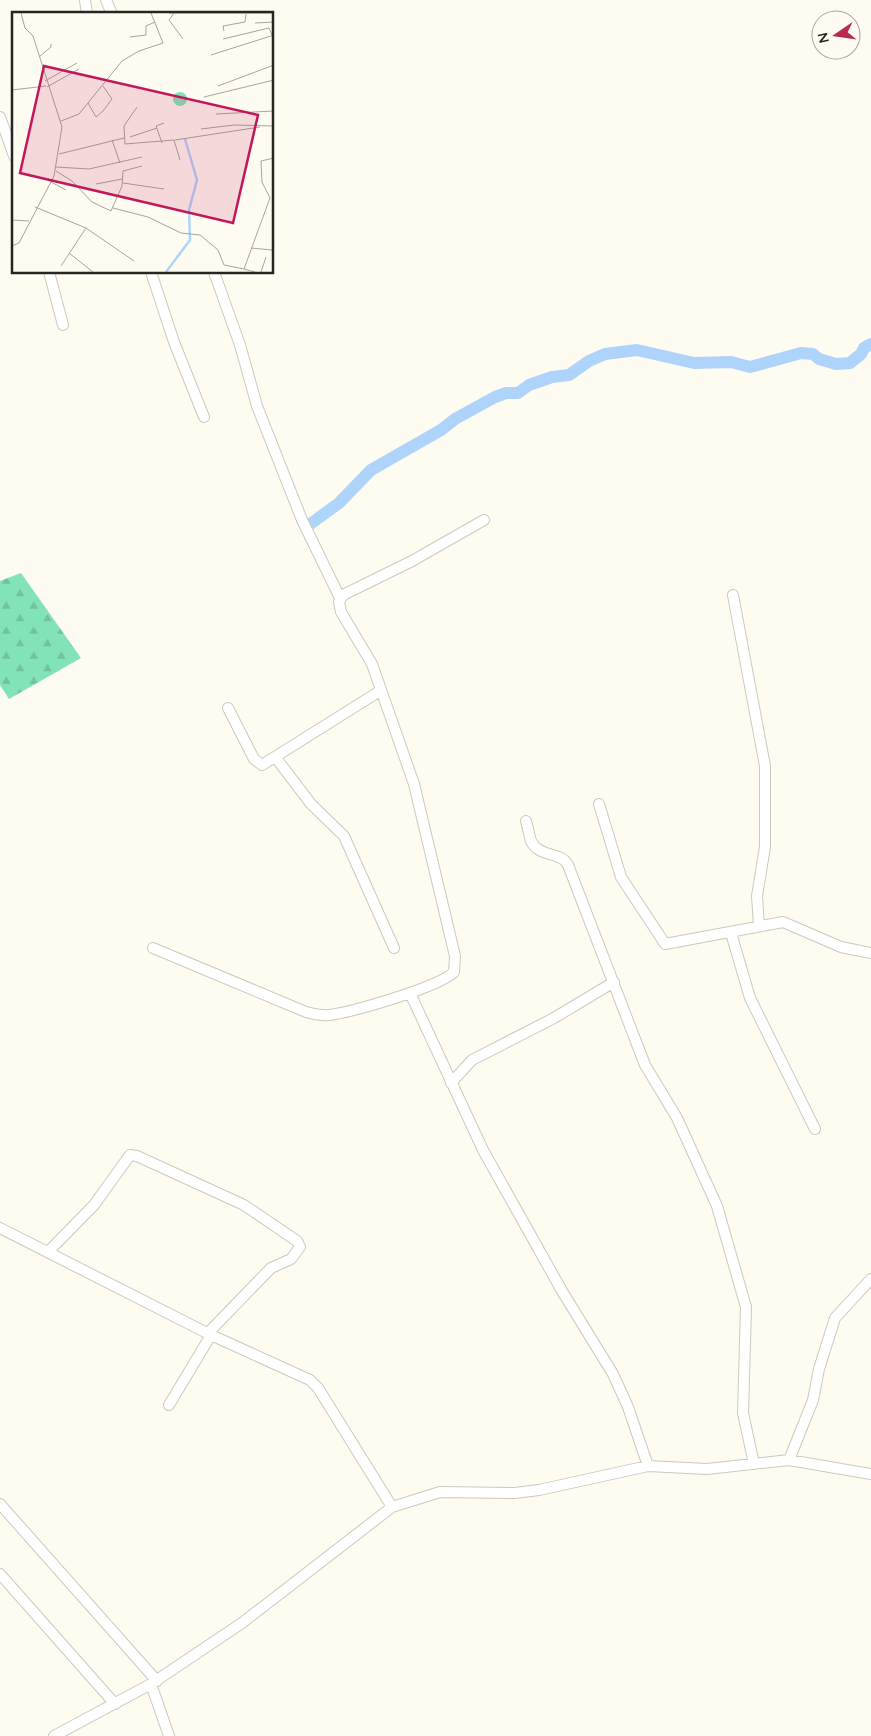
<svg xmlns="http://www.w3.org/2000/svg" width="871" height="1736" font-family="Quicksand,sans-serif">
<style>
.forest{fill:url(#forest-firs)}
.lines{fill:none;stroke-linecap:round;stroke-linejoin:round}
.river{stroke:#afd4fc;stroke-width:12}
.minor-casing{stroke:#ccc9be;stroke-width:12}
.minor{stroke:#fff;stroke-width:10}
.inset-river{fill:none;stroke:#afd4fc;stroke-width:2.5}
.inset-road{fill:none;stroke:#a8a59d;stroke-width:1}
.view{fill:#c2185b;fill-opacity:0.15;stroke:#c2185b;stroke-width:2.5}
.inset-edge{fill:none;stroke:#262521;stroke-width:2.5}
</style>
<defs>
<pattern id="forest-firs" width="22" height="20" patternUnits="userSpaceOnUse" patternTransform="scale(1.25)"><rect width="22" height="20" fill="#82e4b6"/><path d="M5 1l3.5 6h-7zM16 11l3.5 6h-7z" fill="#70c39c"/></pattern>
</defs>
<rect width="100%" height="100%" fill="#fefbf0"/>
<path class="forest" d="M21 573 81 658 9 699 0 685V581Z"/>
<g class="lines">
<path class="river" d="M309 525 339 503 371 470 441 430 455 419 495 397 506 393H518L529 385 552 377 569 375 589 361 605 354 637 350 694 363 731 362 750 367 801 353 813 354 819 359 836 364 850 363 861 354 864 348 871 344"/>
<g class="minor-casing">
<path id="minor" d="M85 0 87 14
M106 0 112 14
M0 117 14 156
M49 272 63 325
M151 272 174 342 204 417
M214 272 240 345 257 406 302 520 340 598
M733 595 765 766V847L757 896 759 926
M228 708 254 759 262 765 380 691
M276 758 311 804 344 836 394 948
M599 804 621 877 665 944 783 922 841 947 871 953
M526 821C528 827 529 835 531 841 539 858 561 851 568 865L645 1065 677 1118 717 1206 746 1307 743 1413 754 1464
M731 933 750 998 815 1129
M153 948 306 1012C314 1014 321 1016 329 1015 353 1012 439 987 454 972L455 956 414 784 372 664 341 612 339 602 343 595 412 561 484 520
M410 993 483 1150 562 1291 613 1374 628 1407 648 1466
M451 1083 472 1060 554 1018 614 982
M0 1228 211 1335 310 1380 318 1388 392 1507
M49 1251 94 1205 130 1155 137 1156 244 1205 297 1241 300 1247 291 1259 271 1268 208 1333
M169 1405 211 1335
M789 1460 813 1400 819 1369 835 1318 871 1279
M0 1504 157 1681
M0 1574 115 1704
M151 1684 169 1736
M54 1736 151 1684 242 1623 392 1507 440 1492 515 1493 539 1490 648 1466 707 1469 789 1460 871 1474"/>
</g>
<use href="#minor" class="minor"/>
</g>
<g transform="translate(12 12)">
<rect width="261" height="261" fill="#fefbf0"/>
<path d="M161 87a7 7 0 1 1 14 0a7 7 0 1 1-14 0Z" fill="#82e4b6"/>
<path class="inset-river" d="M154 260 178 228 177 198 185 168 173 127"/>
<path class="inset-road" d="M157 1H262M162 1 157 8 171 27M243 11 262 10M212 19 211 14 233 10 234 2M118 25 134 23V14L143 10M211 27 257 16 260 23M199 43 262 23M27 45 39 35V32M33 69 65 51M206 74 262 53M35 75 67 57M0 78 34 74M192 85 262 68M76 91 84 105 91 99 100 87 91 74M125 95 112 114 113 132 162 128 168 148M204 102 262 99M49 109 67 102 110 49 127 39 151 31 139 1M189 117 222 113 262 114M118 125 145 116M100 128 108 151M163 128 248 115M150 131 144 114 152 111M47 142 112 126M44 155 77 157 130 145M44 159 60 169 80 190 99 199 110 174 111 159 130 154M39 170 54 178M111 171 152 177M84 172 110 167M23 195 74 216 122 249M101 196 136 205 169 221 188 223 206 238 212 253 232 257M0 208 17 209M0 234 7 231 42 164 50 115 21 24 13 16 9 1M239 236 260 238 262 232M57 241 81 260M49 254 74 216M243 260 232 257 258 186 250 170 249 149 262 146M249 260 254 245"/>
<path class="view" d="M32 54 246 103 221 211 8 161Z"/>
<rect width="261" height="261" class="inset-edge"/>
</g>
<g transform="translate(836 35) rotate(257)"><circle r="24" fill="#fefbf0" stroke="#a8a59d"/>
<path d="M0-4L9 19L0 12L-9 19Z" fill="#b82850"/>
<text y="-8" font-size="14" font-weight="bold" text-anchor="middle" fill="#262521">N</text>
</g>
</svg>
